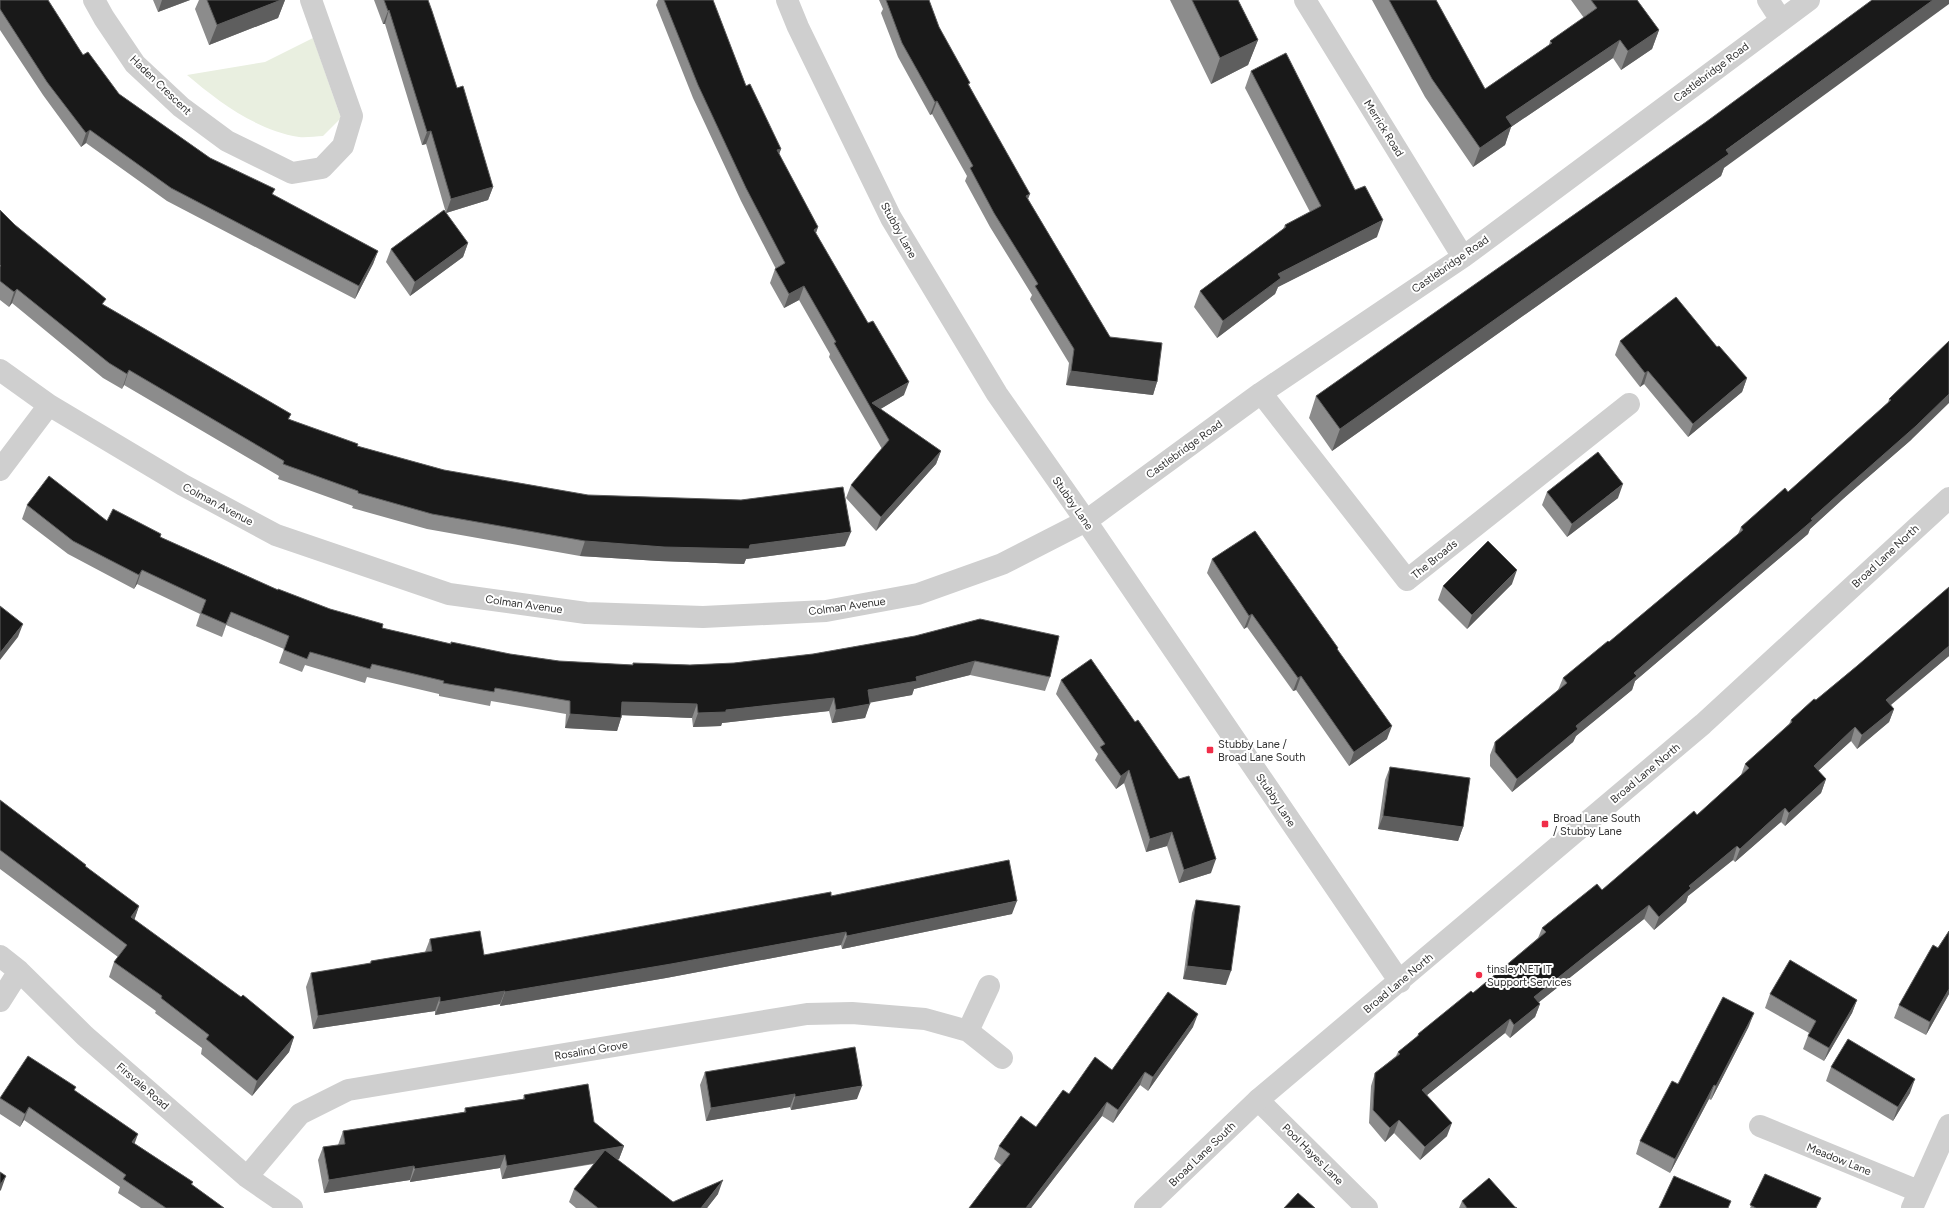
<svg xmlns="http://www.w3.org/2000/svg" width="1949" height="1208" font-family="Figtree,sans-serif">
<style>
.green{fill:#e9efe0}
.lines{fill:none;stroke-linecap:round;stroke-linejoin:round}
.minor{stroke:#cfcfcf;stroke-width:22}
.tertiary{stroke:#cfcfcf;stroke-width:22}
.wall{fill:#8c8c8c}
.shaded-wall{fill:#5e5e5e}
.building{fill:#191919;stroke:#5e5e5e}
.poi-dot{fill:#f02e49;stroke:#fff;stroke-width:1.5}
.labels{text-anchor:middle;stroke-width:4;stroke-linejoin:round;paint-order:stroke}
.street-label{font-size:11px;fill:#323232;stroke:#fff}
.poi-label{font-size:11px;fill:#323232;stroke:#fff;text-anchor:start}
</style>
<rect width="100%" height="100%" fill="#fff"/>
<path class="green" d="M313 38 341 118 323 136C316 136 306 138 299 137 256 130 219 102 187 75L265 62Z"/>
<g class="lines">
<path class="minor" d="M94 0 104 18 135 64 181 107 227 141 292 173 322 168 343 146 352 116 311 0
M1305 0 1463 257
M1768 0 1781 20
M0 370 49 405 183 485 276 535 449 594 586 613 703 617 826 611 918 594 1002 564 1086 521 1261 393 1463 257 1809 0
M1261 393 1407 580 1629 404
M0 470 49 405
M0 956 19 971 85 1036 247 1177 292 1208
M0 1001 19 971
M968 1031 989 986
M1258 1100 1367 1208
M1760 1126 1918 1191
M247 1177 300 1114 348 1090 807 1014 852 1013 925 1019 968 1031 1002 1058
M1912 1208 1949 1125"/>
<path class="tertiary" d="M787 0 798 27 891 218 997 394 1086 521 1400 982
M1145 1208 1258 1100 1703 724 1949 498"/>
</g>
<path class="wall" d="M0 0 83 55 119 94 210 158 273 195 378 251 373 264 355 299 167 201 86 143 81 147 43 95 0 30Z
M153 0H190L158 12Z
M199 0H285L278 18 209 45 195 9Z
M374 0H428L457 88 493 187 488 200 446 213 426 144 422 145 385 24H383Z
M658 0H713L746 86 781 149 779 154 818 227 816 233 904 395 880 409 941 451 936 464 876 531 846 498 851 485 882 449 829 357 830 354 799 300 784 308 770 283 775 269H776L741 201 693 98 656 5Z
M879 0H929L939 27 1028 199 1110 337 1157 382 1153 395 1066 385 1069 363 1030 299 1032 295 990 227 965 181 967 176 932 114 930 115 898 57 881 13 883 9Z
M1170 0H1238L1258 40 1248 65 1211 84Z
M1372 0H1436L1485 89 1549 45 1550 41 1584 18 1571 0H1637L1659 30 1652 49 1621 70 1613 58 1511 127 1505 145 1473 167 1425 97Z
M1251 71 1377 237 1278 287 1275 294 1217 338 1194 307 1200 291 1283 229 1285 225 1310 212 1245 88Z
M1724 168 1721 176 1332 451 1309 418 1316 396Z
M0 210 15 225 104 305 291 414 289 419 357 446 444 470 845 546 746 559 744 564 659 561 580 556 427 529 352 508 353 506 278 479 279 476 124 385 122 389 103 378 12 303 9 307 0 300Z
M468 243 463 257 410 296 386 262 391 249Z
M1620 341 1717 347 1747 378 1742 392 1688 437 1644 384 1640 387 1615 355Z
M1949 341 1911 440 1844 498 1810 529 1808 534 1635 681 1632 690 1576 736 1573 742 1512 792 1490 766V755L1495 742 1558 690 1563 678 1609 642 1738 534 1741 527 1788 492 1888 403 1889 399Z
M1547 492 1618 498 1567 537 1542 505Z
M27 505 107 521 160 537 278 590 382 628 451 644 510 654 559 661 633 665V663L690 665 734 663 813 654 915 636 1050 677 1045 691 970 675 914 689 912 695 870 702 865 718 832 723 829 711 722 723 721 726 693 727 692 718 622 715 617 731 565 728 566 714 491 701 490 706 439 696V694L367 677 365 683 305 665 302 672 279 663 284 649 226 625 222 637 196 626 200 614 137 584 134 589 68 554 22 519Z
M1212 559 1338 648V650L1387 739 1349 766 1296 690 1293 691 1247 627 1244 629 1207 573Z
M1512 584 1467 629 1438 600 1443 586Z
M1949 587V656L1891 705 1894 709 1889 722 1857 749 1851 741 1818 771 1826 779 1821 793 1785 826 1781 822 1735 862 1733 860 1688 896 1686 902 1654 930 1644 919 1539 1002 1540 1004 1535 1017 1510 1038 1505 1033 1427 1095 1447 1136 1420 1160 1394 1133 1385 1142 1369 1123 1371 1086 1375 1073 1396 1056 1398 1052 1417 1037 1418 1034 1473 993 1538 938 1542 928 1602 890 1697 815 1741 775 1745 764 1789 724 1791 720 1857 666Z
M1061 680 1211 873 1179 883 1167 846 1146 852 1124 783 1116 789 1095 760 1098 754 1056 694Z
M1390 767 1463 827 1458 841 1378 829 1385 780Z
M0 800 85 867 139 906 134 920 294 1037 289 1052 252 1096 201 1054 202 1048 155 1013 156 1011 109 977 114 962 118 957 0 869Z
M831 896 1012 914 842 949 841 945 666 978 500 1006V1004L435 1015V1011L313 1029 306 987 311 973 370 964 371 961 425 952 430 939 484 955Z
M1196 900 1226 985 1183 979 1192 913Z
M1949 931V994L1926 1035 1894 1018 1899 1005Z
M1770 994 1857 1000 1852 1013 1824 1061 1803 1049 1809 1033 1765 1008Z
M1749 1026 1711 1100 1709 1099 1670 1173 1636 1154 1640 1141Z
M1193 1027 1148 1091 1140 1085 1113 1123 1102 1116 1031 1208H969L1001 1165 994 1159 999 1146 1036 1127 1069 1094 1112 1070Z
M1831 1067 1910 1093 1893 1121 1826 1081Z
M705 1072 857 1099 791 1110 790 1107 706 1121 700 1085Z
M75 1091 134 1143 193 1182 192 1185 224 1208H141L118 1193 120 1187 24 1120 20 1127 0 1114V1098Z
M524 1095 594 1122 624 1146 619 1159 618 1160 673 1202 718 1194 707 1208H576L569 1202 574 1189 594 1164 502 1179 500 1168 410 1182V1180L324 1193 318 1160 323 1147 338 1145 343 1131 464 1112 465 1108 523 1099Z
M1765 1174 1817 1208H1750Z
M1462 1201 1515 1207 1517 1208H1459Z"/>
<path class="shaded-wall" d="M162 0H190L158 12Z
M281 0H285L278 18 209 45 217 25Z
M1932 0H1949V4L1724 168 1721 176 1332 451 1340 429 1726 150Z
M389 10 385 24H383L388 11Z
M1659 30 1652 49 1621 70 1628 51Z
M1258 40 1248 65 1211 84 1220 58Z
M1620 40 1613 58 1511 127 1505 145 1473 167 1480 148 1506 117Z
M937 101 932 114 930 115 935 102Z
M90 130 86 143 81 147 86 133Z
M431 131 426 144 422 145 427 132Z
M781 149 776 162 777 150Z
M493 187 488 200 446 213 451 199Z
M1030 194 1025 207 1026 196Z
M1383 220 1377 237 1278 287 1275 294 1217 338 1223 321 1278 274Z
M818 227 813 241 814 230Z
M468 243 463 257 410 296 415 282Z
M378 251 373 264 355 299 359 286Z
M804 286 799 300 784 308 789 294Z
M17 289 12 303 9 307 14 292Z
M129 370 124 385 122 389 127 374Z
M1071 371 1157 382 1153 395 1066 385Z
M1648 371 1644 384 1640 387 1645 373Z
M1747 378 1742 392 1688 437 1693 424Z
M909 382 904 395 874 413 872 403Z
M1949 394V403L1911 440 1844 498 1810 529 1808 534 1635 681 1632 690 1576 736 1573 742 1512 792 1517 779 1634 673 1811 519Z
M941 451 936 464 876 531 881 517Z
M1623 484 1618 498 1567 537 1572 524Z
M851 532 845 546 746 559 744 564 659 561 580 556 585 541 750 545Z
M142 570 137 584 134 589 139 575Z
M1517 570 1512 584 1467 629 1472 615Z
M231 612 226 625 222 637 226 624Z
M1252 614 1247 627 1244 629 1249 616Z
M23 624 18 637 0 660V653Z
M1949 646V656L1881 713 1886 700Z
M975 661 970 675 914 689 912 695 863 704 868 690Z
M1301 676 1296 690 1293 691 1298 678Z
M834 698 829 711 722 723 721 726 693 727 698 713Z
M622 702 697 704 692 718 617 715Z
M870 704 865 718 832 723 836 710Z
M1894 709 1889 722 1857 749 1862 735Z
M570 714 621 718 617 731 565 728Z
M1392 726 1387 739 1349 766 1354 752Z
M1855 727 1851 741 1809 779 1814 766Z
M1129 770 1124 783 1116 789 1121 776Z
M1826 779 1821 793 1785 826 1789 813Z
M1785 808 1781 822 1735 862 1740 849Z
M1383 816 1463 827 1458 841 1378 829Z
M1172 832 1167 846 1146 852 1150 839Z
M1737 846 1733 860 1688 896 1686 902 1654 930 1659 917 1689 886Z
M1216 859 1211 873 1179 883 1184 870Z
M1017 901 1012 914 842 949 847 936Z
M1649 905 1644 919 1529 1010 1534 997Z
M139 906 134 921 131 917Z
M846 932 841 945 666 978 500 1006 505 992Z
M1187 966 1231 971 1226 985 1183 979Z
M1949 989V994L1926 1035 1930 1022Z
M505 991 500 1004 435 1015 440 1002Z
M440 997 435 1011 313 1029 318 1016Z
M1857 1000 1852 1013 1824 1061 1829 1048Z
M1540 1004 1535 1017 1510 1038 1514 1025Z
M1754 1013 1749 1026 1711 1100 1716 1086Z
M1198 1014 1193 1027 1148 1091 1153 1077Z
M1510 1019 1505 1033 1417 1103 1422 1090Z
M294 1037 289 1052 252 1096 257 1081Z
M1145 1072 1140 1085 1113 1123 1118 1110Z
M1915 1079 1910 1093 1893 1121 1898 1107Z
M1714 1085 1709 1099 1670 1173 1675 1159Z
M862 1086 857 1099 791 1110 795 1097Z
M795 1094 790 1107 706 1121 711 1108Z
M1107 1102 1102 1116 1031 1208H1026Z
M29 1107 24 1120 20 1127 25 1114Z
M1399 1120 1394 1133 1385 1142 1390 1128Z
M1452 1123 1447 1136 1420 1160 1425 1147Z
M138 1134 133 1148 132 1142Z
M624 1146 619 1159 502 1179 507 1166Z
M505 1155 500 1168 410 1182 415 1169Z
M414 1166 410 1180 324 1193 329 1180Z
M6 1176 1 1190 0 1191V1185Z
M723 1180 718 1194 707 1208H701Z"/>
<path class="building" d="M0 0H48L83 55 88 52 119 94 210 158 275 189 272 194 378 251 359 286 171 188 90 130 86 133 47 82 0 9Z
M207 0H281L217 25Z
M384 0H428L432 11 457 88 463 86 493 187 451 199 431 131 427 132 389 10 388 11Z
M664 0H713L746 86 750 84 781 149 777 150 818 227 814 230 868 323 873 321 909 382 872 403 941 451 881 517 851 485 889 440 834 343 836 342 804 286 789 294 775 269 785 263 746 188 698 85Z
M886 0H929L939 27 970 83 968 84 1030 194 1026 196 1110 337 1162 343 1157 382 1071 371 1074 349 1035 286 1038 284 994 213 970 168 973 166 937 101 935 102 902 43Z
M1192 0H1238L1258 40 1220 58Z
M1389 0H1436L1485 89 1552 43 1550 41 1597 8 1591 0H1637L1659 30 1628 51 1620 40 1506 117 1512 126 1480 148 1432 79Z
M1872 0H1933L1726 150 1729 154 1340 429 1316 396 1706 122Z
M1286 53 1355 190 1365 186 1383 220 1278 274 1281 278 1223 321 1200 291 1286 227 1285 225 1321 206 1251 71Z
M0 210 15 225 106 299 102 304 291 414 288 419 358 444 357 446 444 470 588 495 741 500 843 487 851 532 750 545 749 549 664 547 585 541 432 514 358 493V491L283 464 284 461 129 370 127 374 109 363 17 289 14 292 0 281V266H1L0 265Z
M444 210 468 243 415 282 391 249Z
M1676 297 1717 347 1719 346 1747 378 1693 424 1648 371 1645 373 1620 341Z
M1949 341V394L1916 426 1849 485 1811 519 1813 520 1634 673 1637 676 1576 726 1578 729 1517 779 1495 752V742L1567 683 1563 678 1608 641 1609 642 1743 530 1741 527 1785 488 1788 492 1891 400 1889 399Z
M1598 452 1623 484 1572 524 1547 492Z
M49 476 107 521 113 509 161 534 160 537 278 590V589L330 609 383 624 382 628 451 644V642L510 654 559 661 633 665V663L690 665 734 663 813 654 915 636 980 619 1059 636 1050 677 975 661 916 677 917 681 868 690 870 704 836 710 834 698 726 710V712L698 713 697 704 622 702 621 718 570 714V701L495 688 494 692 443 683 444 681 372 664 370 669 310 652 307 659 284 650 289 636 231 612 226 624 201 613 206 600 142 570 139 575 73 541 27 505Z
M1255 531 1338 648 1337 649 1392 726 1354 752 1301 676 1298 678 1252 614 1249 616 1212 559Z
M1488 541 1517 570 1472 615 1443 586Z
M1949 587V646L1886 700 1894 709 1862 735 1855 727 1814 766 1826 779 1789 813 1785 808 1740 849 1737 846 1689 886 1691 888 1659 917 1649 905 1534 997 1540 1004 1514 1025 1510 1019 1422 1090 1452 1123 1425 1147 1399 1120 1390 1128 1373 1110 1375 1073 1400 1054 1398 1052 1419 1035 1418 1034 1471 991 1473 993 1546 932 1542 928 1597 884 1602 890 1694 811 1697 815 1749 768 1745 764 1792 722 1791 720 1814 699 1816 700 1857 666Z
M0 606 23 624 0 653Z
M1091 659 1135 722 1138 720 1179 779 1189 776 1216 859 1184 870 1172 832 1150 839 1129 770 1121 776 1100 747 1105 744 1061 680Z
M1390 767 1470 778 1463 827 1383 816Z
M0 800 86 865 85 866 139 906 131 917 241 997 243 995 294 1037 257 1081 206 1039 209 1035 161 998 162 996 114 962 127 945 0 850Z
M1009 860 1017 901 847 936 846 932 671 964 505 992V991L440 1002V997L318 1016 311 973 371 963V961L432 951 430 939 480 931 484 955 831 892V896Z
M1196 900 1240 906 1231 971 1187 966Z
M1949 931V989L1930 1022 1899 1005 1933 945 1938 948Z
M1790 960 1857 1000 1829 1048 1808 1036 1816 1021 1770 994Z
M1168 992 1198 1014 1153 1077 1145 1072 1118 1110 1107 1102 1026 1208H969L1010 1154 999 1146 1021 1116 1036 1127 1063 1090 1069 1094 1095 1057 1112 1070Z
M1723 997 1754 1013 1716 1086 1714 1085 1675 1159 1640 1141 1672 1081 1678 1084Z
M1848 1039 1915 1079 1898 1107 1831 1067Z
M855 1047 862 1086 795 1097V1094L711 1108 705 1072Z
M28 1056 76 1087 74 1090 138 1134 132 1142 193 1182 191 1184 224 1208H166L123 1179 126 1175 29 1107 25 1114 0 1098Z
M588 1084 594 1122 624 1146 507 1166 505 1155 415 1169 414 1166 329 1180 323 1147 345 1144 343 1131 466 1112 465 1108 525 1099 524 1095Z
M605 1150 673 1202 723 1180 701 1208H598L574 1189Z
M0 1172 6 1176 0 1185Z
M1765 1174 1821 1198 1816 1208H1756L1750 1205Z
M1674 1176 1731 1201 1728 1208H1659Z
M1489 1178 1515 1207 1517 1208H1467L1462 1201Z
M1298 1193 1315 1208H1284Z"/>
<g class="poi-dot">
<rect x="1206" y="746" width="8" height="8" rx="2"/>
<rect x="1541" y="820" width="8" height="8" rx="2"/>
<circle cx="1479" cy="975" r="4"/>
</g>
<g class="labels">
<g class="street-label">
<text transform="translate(1711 72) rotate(-37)" y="4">Castlebridge Road</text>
<text transform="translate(161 85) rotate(44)" y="4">Haden Crescent</text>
<text transform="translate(1384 128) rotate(58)" y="4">Merrick Road</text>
<text transform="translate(899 230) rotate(61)" y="4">Stubby Lane</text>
<text transform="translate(1450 264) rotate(-35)" y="4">Castlebridge Road</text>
<text transform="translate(1184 449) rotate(-36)" y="4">Castlebridge Road</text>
<text transform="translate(1073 503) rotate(55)" y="4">Stubby Lane</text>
<text transform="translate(218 504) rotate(28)" y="4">Colman Avenue</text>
<text transform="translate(1885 556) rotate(-43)" y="4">Broad Lane North</text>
<text transform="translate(1434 559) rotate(-39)" y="4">The Broads</text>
<text transform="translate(524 604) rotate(8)" y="4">Colman Avenue</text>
<text transform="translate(847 606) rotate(-8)" y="4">Colman Avenue</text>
<text transform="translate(1645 773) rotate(-40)" y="4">Broad Lane North</text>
<text transform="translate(1276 800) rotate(56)" y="4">Stubby Lane</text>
<text transform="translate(1398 983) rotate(-40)" y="4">Broad Lane North</text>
<text transform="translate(591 1050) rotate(-9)" y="4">Rosalind Grove</text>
<text transform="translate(143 1086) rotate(41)" y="4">Firsvale Road</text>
<text transform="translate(1202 1154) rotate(-44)" y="4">Broad Lane South</text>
<text transform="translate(1313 1154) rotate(45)" y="4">Pool Hayes Lane</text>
<text transform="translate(1839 1159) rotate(22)" y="4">Meadow Lane</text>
</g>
<g class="poi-label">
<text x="1218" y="748">Stubby Lane /<tspan x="1218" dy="13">Broad Lane South</tspan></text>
<text x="1553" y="822">Broad Lane South<tspan x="1553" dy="13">/ Stubby Lane</tspan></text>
<text x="1487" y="973">tinsleyNET IT<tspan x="1487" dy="13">Support Services</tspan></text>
</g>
</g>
</svg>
